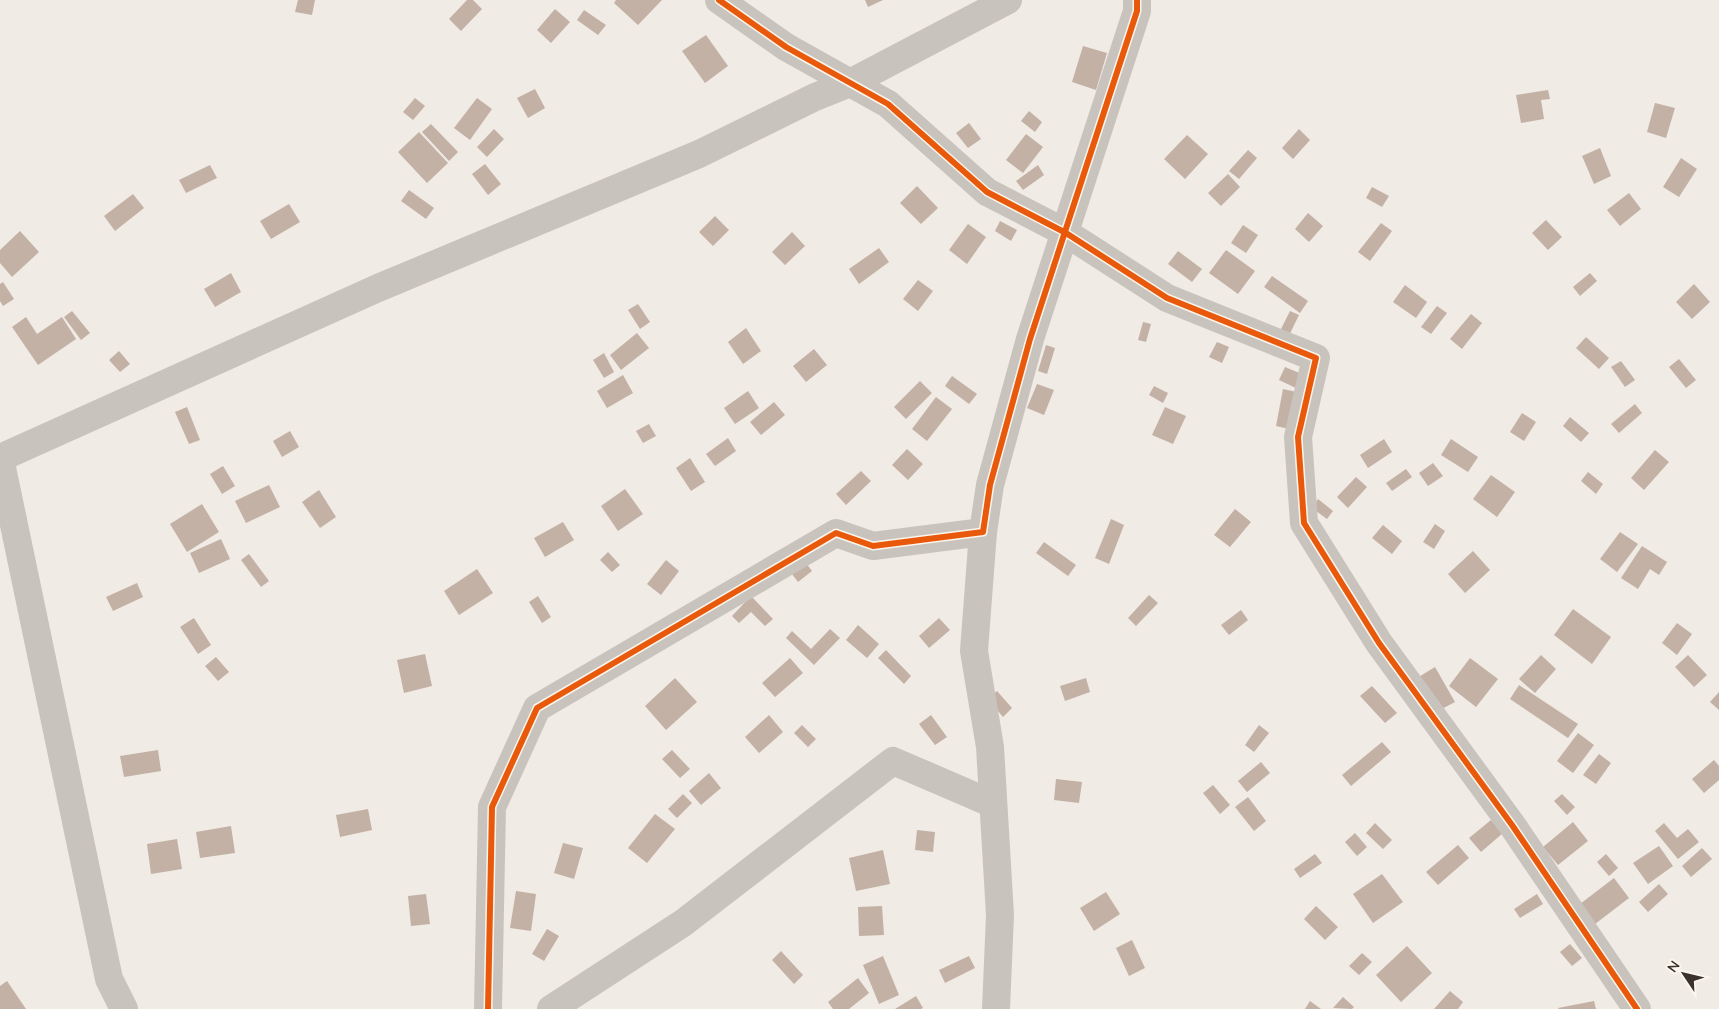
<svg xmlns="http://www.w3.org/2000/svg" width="1719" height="1009" font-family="Quicksand,sans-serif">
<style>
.building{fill:#c3b1a5}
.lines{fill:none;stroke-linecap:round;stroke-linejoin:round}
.minor{stroke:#c9c3bd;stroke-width:28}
.cycleway-casing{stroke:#fbf6ed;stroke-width:9}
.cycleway{stroke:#e8590c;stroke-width:6}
</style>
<rect width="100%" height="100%" fill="#f0ebe4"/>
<path class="building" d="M298 0H315L312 15 295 12Z
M467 0H473L482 9 461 31 449 19Z
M616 0H662L638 25 614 3Z
M865 0H883L868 7Z
M555 9 570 22 551 43 537 30Z
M584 10 606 25 598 35 577 20Z
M706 35 728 66 705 83 682 51Z
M1083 46 1107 53 1096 90 1072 82Z
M535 89 545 108 528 118 517 98Z
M1548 90 1550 99 1541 100 1544 119 1521 123 1516 95Z
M415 98 425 106 413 120 403 112Z
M477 98 492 109 470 140 454 128Z
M1655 103 1675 108 1666 138 1647 132Z
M1029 111 1042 122 1035 132 1021 121Z
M969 123 981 139 968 148 956 133Z
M431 124 458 152 449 161 422 132Z
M494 129 504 139 487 157 477 147Z
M1299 129 1310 140 1293 159 1282 148Z
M419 132 448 163 427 183 398 152Z
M1026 134 1043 147 1023 173 1006 160Z
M1187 135 1208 154 1185 179 1164 159Z
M1600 148 1611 176 1594 184 1582 156Z
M1248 150 1257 158 1239 179 1229 171Z
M1681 158 1697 169 1679 197 1663 187Z
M485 164 501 184 488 195 472 174Z
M210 165 217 178 186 193 179 180Z
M1038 165 1044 175 1023 190 1016 181Z
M1228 174 1240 187 1221 206 1208 193Z
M917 186 938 208 921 224 900 203Z
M1372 187 1389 196 1382 207 1366 198Z
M409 190 434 208 426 219 401 201Z
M1629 193 1641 209 1620 226 1607 210Z
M133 194 144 208 115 231 104 216Z
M289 204 300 222 271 239 260 221Z
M1308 213 1323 226 1309 242 1295 229Z
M715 216 729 230 713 246 699 232Z
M1546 220 1562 237 1548 250 1532 233Z
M1000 221 1017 230 1011 241 995 231Z
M1381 223 1392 231 1370 261 1358 252Z
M968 224 986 237 967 264 949 250Z
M1243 225 1258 235 1246 253 1231 243Z
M20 231 39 252 12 277 0 263V250Z
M792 232 805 246 785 265 772 252Z
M879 248 889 262 859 284 849 269Z
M1226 250 1255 271 1238 294 1209 273Z
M1178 251 1202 269 1192 282 1168 264Z
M231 273 241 292 215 307 204 289Z
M1590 273 1597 281 1580 296 1573 287Z
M1272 276 1308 301 1300 313 1264 287Z
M918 280 933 291 918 311 903 299Z
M3 282 14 299 3 306 0 301V284Z
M1694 284 1710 302 1692 319 1676 302Z
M1405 285 1427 302 1416 318 1393 302Z
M638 304 650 322 640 329 628 310Z
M1437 306 1447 313 1431 334 1421 327Z
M72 311 90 333 81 340 64 317Z
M1290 311 1299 315 1283 348 1274 343Z
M1471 314 1482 323 1462 349 1450 339Z
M26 317 37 334 62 317 76 339 38 365 12 327Z
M1143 322 1151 324 1146 342 1138 340Z
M746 328 761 351 743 364 728 342Z
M637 333 649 348 621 370 610 355Z
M1586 337 1609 358 1599 369 1576 348Z
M1217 342 1229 347 1222 363 1209 357Z
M1046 345 1055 348 1047 374 1038 371Z
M814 349 827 365 806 382 793 366Z
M119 351 130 364 120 372 109 360Z
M604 353 614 372 604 378 593 360Z
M1679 359 1696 380 1686 388 1669 367Z
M1621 361 1635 380 1625 387 1611 367Z
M1285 367 1304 375 1298 389 1279 380Z
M623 375 633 393 607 408 597 391Z
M952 376 977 394 969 404 945 386Z
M920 381 932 393 906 419 894 407Z
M1037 384 1054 390 1044 415 1027 408Z
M1154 386 1168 393 1163 403 1149 395Z
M1283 389 1301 393 1294 430 1276 426Z
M748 391 759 408 735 424 724 408Z
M936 397 952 409 927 441 912 429Z
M774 402 785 415 761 435 750 422Z
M1635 404 1642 413 1619 433 1611 424Z
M187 407 200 440 189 444 175 412Z
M1165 407 1186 416 1173 444 1152 435Z
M1522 413 1536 422 1524 441 1510 432Z
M1570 417 1589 433 1581 442 1563 426Z
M649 424 656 436 643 443 636 431Z
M290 431 299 447 282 457 273 441Z
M728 438 736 451 715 466 706 454Z
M1384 439 1392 452 1368 468 1360 455Z
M1451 439 1478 457 1468 472 1441 455Z
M907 449 923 464 908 480 892 465Z
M1655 450 1669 462 1644 490 1631 478Z
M690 458 705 482 691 491 676 468Z
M1433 463 1443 476 1428 486 1419 473Z
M223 466 235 486 222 494 210 474Z
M1406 469 1412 477 1392 491 1386 483Z
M861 471 871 481 846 505 836 494Z
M1588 472 1603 484 1596 494 1581 481Z
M1491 475 1515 492 1497 517 1473 499Z
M1356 477 1367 487 1348 508 1337 497Z
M269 485 280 507 246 523 235 501Z
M625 489 643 514 618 531 601 506Z
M319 490 336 517 320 528 302 502Z
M1318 499 1333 511 1327 519 1312 508Z
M202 504 219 532 187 552 170 524Z
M1235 509 1251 522 1230 547 1214 535Z
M1111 519 1124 525 1109 564 1095 558Z
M563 522 574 540 545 557 534 538Z
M1435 524 1445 531 1434 549 1423 542Z
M1383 525 1402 541 1392 554 1372 538Z
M1620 532 1638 544 1617 572 1600 559Z
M221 539 230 559 199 573 190 553Z
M1044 542 1076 565 1068 576 1036 553Z
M1642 546 1667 562 1659 575 1650 569 1638 589 1621 578Z
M1473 551 1490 570 1465 593 1448 574Z
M608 552 620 565 612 572 600 560Z
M249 554 269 581 261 587 241 560Z
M666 560 679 571 661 595 647 584Z
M806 563 812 571 798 582 792 574Z
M477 569 493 593 459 615 444 591Z
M137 583 143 597 113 611 106 597Z
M1149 595 1158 603 1136 626 1128 618Z
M538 596 551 617 542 623 529 602Z
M751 596 773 619 765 626 751 612 739 623 732 616Z
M1573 609 1611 637 1592 664 1554 635Z
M1241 610 1248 620 1229 635 1221 625Z
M194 618 211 645 198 654 180 627Z
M939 618 950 630 929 648 919 636Z
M1677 623 1692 634 1677 655 1662 643Z
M858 625 879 644 867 658 846 640Z
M830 629 840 638 814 665 786 638 792 631 811 649Z
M886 650 911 676 904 684 878 658Z
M425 654 432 686 404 693 397 660Z
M1541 655 1556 669 1535 693 1519 679Z
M1688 655 1707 675 1694 687 1675 667Z
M216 657 229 672 218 681 205 666Z
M790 658 803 673 775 697 762 683Z
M1470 658 1498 679 1476 707 1449 686Z
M1435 667 1455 702 1436 712 1417 678Z
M675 678 697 702 666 730 645 706Z
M1086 678 1090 692 1065 701 1060 686Z
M1519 685 1578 724 1568 738 1510 699Z
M1372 686 1397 713 1385 723 1360 696Z
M997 691 1012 708 1003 717 988 699Z
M1719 692V710L1710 702Z
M769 715 783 732 759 753 745 737Z
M931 715 947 737 935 745 919 724Z
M802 725 816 739 808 747 794 733Z
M1259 725 1269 733 1254 752 1245 745Z
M1578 733 1594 745 1573 773 1557 761Z
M1382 742 1391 752 1351 786 1342 775Z
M158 750 161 771 124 777 120 756Z
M672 750 690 769 680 778 662 759Z
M1599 754 1611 763 1596 784 1583 775Z
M1714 760 1719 766V780L1704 793 1692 779Z
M1261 762 1270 773 1247 792 1238 781Z
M709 773 721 788 701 805 689 791Z
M1056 779 1082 782 1079 803 1054 800Z
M1213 785 1230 805 1220 814 1203 793Z
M683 794 692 803 677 818 668 809Z
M1562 794 1575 807 1567 815 1554 801Z
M1248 797 1266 821 1254 831 1235 807Z
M368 809 372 830 340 837 336 815Z
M655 814 675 829 647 863 628 848Z
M1491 820 1503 833 1481 852 1469 838Z
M1573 822 1588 841 1558 865 1543 847Z
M1375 823 1392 840 1383 849 1366 833Z
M1664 823 1677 838 1688 829 1699 842 1678 859 1655 831Z
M231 826 235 853 200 858 196 832Z
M917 830 935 832 933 852 915 850Z
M1355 833 1367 847 1357 856 1345 842Z
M177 839 182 869 151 874 147 844Z
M563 843 583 848 574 879 554 873Z
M1458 845 1469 858 1438 885 1426 872Z
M1659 846 1673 866 1648 884 1633 863Z
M1702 848 1712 859 1691 877 1682 866Z
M883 850 890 884 856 891 849 858Z
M1315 854 1322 863 1300 878 1294 869Z
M1606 854 1618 868 1609 876 1597 862Z
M1382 874 1403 902 1373 923 1353 894Z
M1614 878 1629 898 1595 924 1580 904Z
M1659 884 1668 894 1648 912 1639 902Z
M516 891 536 894 531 931 510 928Z
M1106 892 1120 914 1094 931 1080 908Z
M426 894 430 924 411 926 408 896Z
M1537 894 1543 904 1520 918 1514 909Z
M882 906 884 935 859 936 858 907Z
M1316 906 1338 927 1325 940 1304 919Z
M547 929 559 936 544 961 532 954Z
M1132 940 1145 968 1129 976 1116 948Z
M1570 944 1582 958 1572 966 1560 952Z
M1407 946 1432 973 1401 1002 1376 975Z
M781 951 803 975 794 984 772 960Z
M1362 953 1372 962 1359 975 1349 966Z
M883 956 899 995 879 1004 863 965Z
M969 956 975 968 945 983 939 970Z
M858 978 869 993 849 1009H833L828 1002Z
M7 981 26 1009H0V986Z
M1450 991 1463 1002 1458 1009H1434Z
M916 996 923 1008 921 1009H895Z
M1343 997 1354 1007 1352 1009 1333 1008Z
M1310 1001 1321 1009H1305Z
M1594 1001 1596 1009H1559L1558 1008Z"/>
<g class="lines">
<path class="minor" d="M719 0 786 47 888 104 987 192 1066 233 1167 298 1316 358 1298 437 1304 523 1379 643 1512 825 1637 1009
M0 458 378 288 699 154 815 97 850 83 1008 0
M0 458 109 979 124 1009
M983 532 974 651 990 747 1000 915 996 1009
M488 1009 492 807 537 708 836 533 873 546 983 532 990 485 1030 339 1137 11V0
M551 1009 683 923 893 761 993 804"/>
<g class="cycleway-casing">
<path id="cycleway" d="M719 0 786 47 888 104 987 192 1066 233 1167 298 1316 358 1298 437 1304 523 1379 643 1512 825 1637 1009
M488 1009 492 807 537 708 836 533 873 546 983 532 990 485 1030 339 1137 11V0"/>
</g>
<use href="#cycleway" class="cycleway"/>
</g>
<g transform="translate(1684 974) rotate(305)" stroke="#fbf6ed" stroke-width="4" paint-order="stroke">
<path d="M0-4L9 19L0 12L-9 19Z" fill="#3a312a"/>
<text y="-8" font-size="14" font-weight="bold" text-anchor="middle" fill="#3a312a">N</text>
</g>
</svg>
